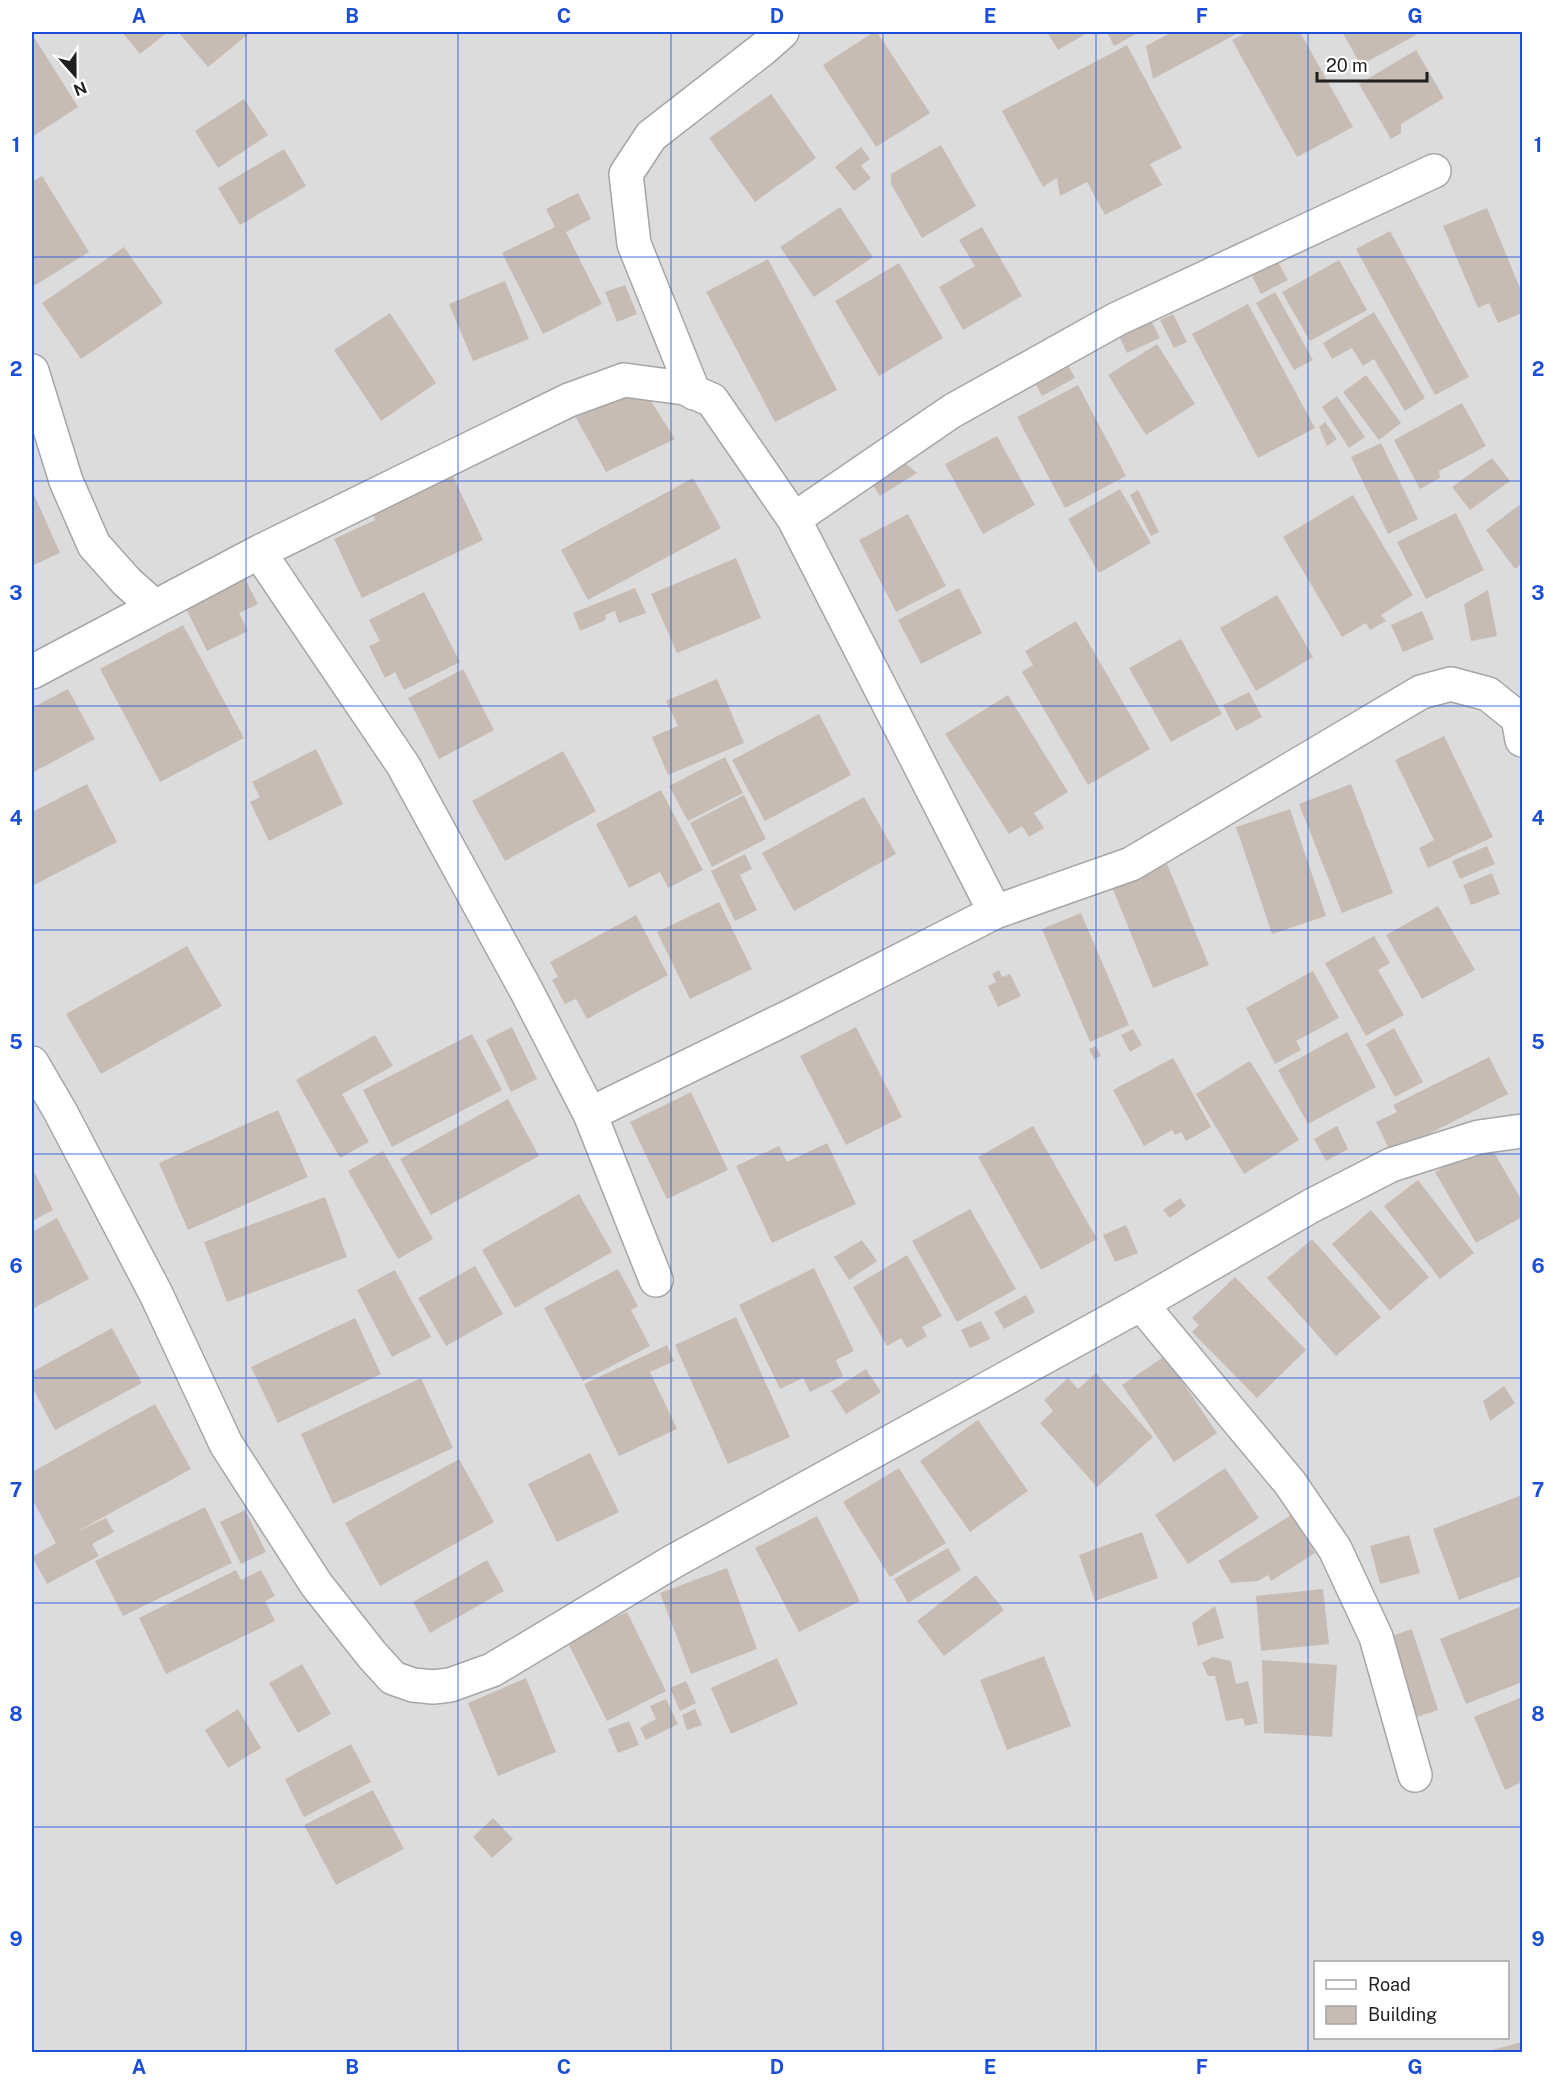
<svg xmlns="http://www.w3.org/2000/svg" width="1554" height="2084" font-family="'Public Sans',sans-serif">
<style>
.residential{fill:#dddcdc;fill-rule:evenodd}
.building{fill:#c6bcb4}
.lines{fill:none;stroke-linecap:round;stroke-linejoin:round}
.minor-casing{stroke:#a6a6a6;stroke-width:36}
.minor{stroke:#fff;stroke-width:33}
.grid{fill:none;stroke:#1d4ed8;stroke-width:1.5;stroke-opacity:0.55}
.neatline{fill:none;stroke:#1d4ed8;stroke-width:2}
.grid-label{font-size:20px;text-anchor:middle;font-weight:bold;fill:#1d4ed8}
</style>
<rect width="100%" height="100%" fill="#f1ede5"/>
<path class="residential" d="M32 32H1522V2052H32ZM1316 1962H1508V2038H1316Z"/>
<path class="building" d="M122 32H168L140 54Z
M180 32H251L208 67 179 33Z
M874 32H877L930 113 876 147 823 65Z
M1047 32H1089L1058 50Z
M1107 32H1137L1138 33 1114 46Z
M1172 32H1240L1153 79 1146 46Z
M1248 32H1300L1353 127 1297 157 1232 40Z
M1342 32H1414L1416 35 1361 65Z
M32 34 78 107 32 137Z
M1127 45 1182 148 1150 164 1162 185 1105 215 1087 182 1060 196 1057 178 1043 187 1002 111Z
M1416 50 1444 98 1401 124V133L1391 139 1359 84Z
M771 94 816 158 755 202 709 138Z
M244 99 268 135 218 168 195 131Z
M941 145 976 206 922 238 891 184V174Z
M861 147 870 159 861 166 871 178 854 191 835 167Z
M284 149 306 186 240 225 218 188Z
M42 176 89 252 32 287V182Z
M578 193 591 219 566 232 602 304 543 334 502 253 555 227 546 209Z
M840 207 873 257 814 297 780 247Z
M1487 208 1522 293V313L1498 323 1489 303 1478 308 1443 226Z
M982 227 1022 296 963 330 939 287 975 266 959 240Z
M1390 231 1469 377 1435 395 1356 249Z
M124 247 163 303 81 359 42 303Z
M768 259 837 390 775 422 706 292Z
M1339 260 1367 310 1310 341 1282 292Z
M1278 262 1288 280 1261 294 1252 276Z
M899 263 943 338 879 376 835 301Z
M505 281 529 339 473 361 449 304Z
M625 285 637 314 617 322 605 292Z
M1275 292 1313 360 1294 370 1256 303Z
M1248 304 1315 428 1258 458 1192 334Z
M1374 312 1425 398 1405 411 1374 359 1363 366 1352 348 1332 359 1323 343Z
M390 313 436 383 381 421 334 350Z
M1173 314 1187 342 1174 348 1160 320Z
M1149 317 1160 338 1127 353 1117 332Z
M1157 344 1195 404 1146 435 1108 375Z
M1064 358 1075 378 1042 396 1031 375Z
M1366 375 1401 423 1379 440 1343 392Z
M1078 385 1126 476 1065 508 1017 417Z
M642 387 675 439 606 472 575 416Z
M1337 396 1365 437 1349 448 1322 407Z
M1462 403 1486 446 1439 471 1440 478 1420 489 1394 440Z
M1325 422 1337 439 1327 446 1319 427Z
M997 436 1035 505 983 534 945 464Z
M1381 443 1418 519 1388 534 1351 457Z
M898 457 917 473 880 496 867 476Z
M1492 458 1510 481 1470 510 1452 487Z
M450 470 483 540 362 598 334 539 375 520 370 508Z
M693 478 721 528 588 600 561 550Z
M1120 489 1151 543 1099 573 1068 519Z
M32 490 60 553 32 566Z
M1138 490 1159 532 1151 536 1130 495Z
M1353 495 1413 595 1381 615 1386 621 1370 630 1366 623 1342 637 1283 537Z
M1522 503V563L1515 569 1486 530Z
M1456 513 1484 570 1426 599 1397 542Z
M908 514 946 586 896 612 859 540Z
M736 558 761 618 677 653 651 594Z
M244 577 258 604 239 613 248 631 207 651 185 607Z
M635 588 646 613 619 623 615 611 605 615 606 620 580 631 573 613Z
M959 588 982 633 921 664 898 620Z
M1488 590 1497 636 1471 641 1464 604Z
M424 592 460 662 404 690 395 672 385 678 369 646 380 641 369 620Z
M1277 595 1313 657 1256 691 1220 628Z
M1422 611 1434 639 1403 652 1391 625Z
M1076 621 1150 749 1088 785 1022 672 1033 665 1025 651Z
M183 625 244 738 160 782 100 669Z
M1181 639 1222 714 1171 742 1129 668Z
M463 669 494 730 439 759 408 698Z
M717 679 744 743 668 775 652 737 678 726 666 701Z
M68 689 95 739 32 773V708Z
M1249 692 1262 717 1236 731 1223 705Z
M1008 695 1068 792 1034 813 1044 828 1029 837 1022 826 1009 834 945 734Z
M819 714 851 775 765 821 732 760Z
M1444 736 1493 837 1428 868 1419 848 1434 840 1395 760Z
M316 749 343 804 269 841 250 802 260 797 252 782Z
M563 751 596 811 505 861 472 801Z
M725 757 743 793 688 821 669 786Z
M87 784 117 842 32 886V812Z
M1351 784 1393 893 1342 913 1299 804Z
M661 790 703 870 668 888 660 872 629 888 596 824Z
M744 795 766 839 712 867 690 823Z
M864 797 896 854 794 911 762 853Z
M1290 809 1326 916 1272 934 1236 827Z
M1487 846 1495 864 1460 879 1452 861Z
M745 854 752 869 740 875 757 910 735 921 711 871Z
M1167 864 1209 965 1153 988 1112 887Z
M1492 873 1500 894 1471 905 1463 885Z
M719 902 752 969 690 999 657 932Z
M1438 906 1475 970 1422 999 1386 935Z
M1081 913 1129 1025 1090 1042 1042 929Z
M636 915 668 975 587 1019 576 999 565 1004 552 980 558 977 550 962Z
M1374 936 1390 963 1378 970 1404 1015 1366 1036 1325 963Z
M187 946 222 1006 101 1074 66 1014Z
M999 970 1002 977 1010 974 1021 996 998 1007 988 986 996 982 992 974Z
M1313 971 1339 1018 1296 1041 1301 1050 1275 1064 1246 1008Z
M512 1027 537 1079 511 1092 486 1040Z
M856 1027 902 1117 846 1145 800 1056Z
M1394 1028 1423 1082 1395 1097 1366 1044Z
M1133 1029 1142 1045 1130 1052 1121 1035Z
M1347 1032 1376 1087 1308 1124 1278 1070Z
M472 1034 502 1090 392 1147 363 1090Z
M375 1035 393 1066 342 1094 369 1142 340 1158 296 1080Z
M1096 1046 1101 1056 1094 1059 1089 1049Z
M1489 1057 1508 1094 1391 1153 1376 1122 1397 1112 1393 1105Z
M1173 1058 1211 1127 1186 1141 1181 1132 1175 1135 1172 1130 1144 1146 1113 1090Z
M1250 1061 1299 1140 1244 1174 1196 1094Z
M691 1092 728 1170 667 1199 630 1122Z
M508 1099 539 1156 431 1215 400 1159Z
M278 1110 308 1177 188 1230 159 1163Z
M1033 1126 1097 1239 1041 1270 978 1157Z
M1337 1126 1348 1149 1326 1161 1314 1139Z
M1488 1142 1522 1201V1217L1476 1243 1435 1172Z
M827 1143 856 1204 772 1243 736 1166 779 1146 787 1162Z
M383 1151 433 1239 398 1259 348 1171Z
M32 1167 53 1210 32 1221Z
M1418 1180 1474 1253 1440 1279 1384 1206Z
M579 1194 612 1252 515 1308 482 1250Z
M325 1197 347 1257 227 1302 204 1242Z
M1180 1198 1186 1206 1170 1218 1163 1210Z
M970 1209 1016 1289 957 1322 912 1241Z
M1371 1210 1429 1277 1390 1311 1332 1244Z
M57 1218 89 1279 32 1309V1232Z
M1126 1225 1138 1253 1115 1262 1103 1235Z
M1312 1239 1381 1317 1336 1356 1267 1278Z
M862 1240 877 1261 849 1280 834 1257Z
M907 1255 942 1316 922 1327 927 1336 907 1348 901 1338 887 1346 853 1287Z
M475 1266 503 1314 446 1346 418 1298Z
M814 1268 854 1351 836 1360 843 1376 810 1392 803 1378 780 1389 739 1305Z
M618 1269 638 1306 631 1310 650 1346 583 1381 544 1308Z
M395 1270 431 1337 392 1357 357 1290Z
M1235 1277 1306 1350 1257 1398 1192 1332 1199 1325 1192 1318Z
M1026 1295 1035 1312 1004 1329 994 1312Z
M736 1317 790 1437 728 1464 675 1345Z
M355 1318 381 1374 278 1423 251 1367Z
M981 1321 990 1339 970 1348 961 1330Z
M112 1328 142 1383 55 1430 32 1387V1372Z
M667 1345 674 1361 650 1372 677 1429 619 1456 584 1384Z
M1165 1356 1217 1433 1174 1462 1122 1385Z
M866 1369 881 1392 846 1414 831 1391Z
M1096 1373 1153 1437 1097 1487 1040 1423 1053 1411 1044 1400 1068 1378 1078 1389Z
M421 1378 453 1448 333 1504 301 1434Z
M1504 1386 1515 1403 1490 1421 1483 1401Z
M155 1404 191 1469 76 1532 106 1518 114 1532 92 1544 99 1556 47 1584 32 1557 56 1543 32 1499V1472Z
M978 1420 1028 1491 970 1532 920 1461Z
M590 1453 619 1512 557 1542 528 1484Z
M459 1459 494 1522 380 1586 345 1523Z
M899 1468 946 1543 890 1577 843 1502Z
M1225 1468 1259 1518 1188 1564 1155 1515Z
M1522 1495V1576L1459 1600 1433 1529Z
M205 1507 232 1563 123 1616 95 1561Z
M245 1510 266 1552 241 1564 220 1522Z
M1291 1515 1315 1553 1271 1581 1268 1575 1258 1581 1231 1583 1218 1561Z
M817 1516 860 1601 799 1632 755 1548Z
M1142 1532 1158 1578 1095 1601 1079 1555Z
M1409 1535 1420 1573 1380 1584 1370 1546Z
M948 1548 961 1570 908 1603 894 1579Z
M487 1560 504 1591 430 1633 413 1602Z
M727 1568 757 1649 691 1674 660 1593Z
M236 1570 241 1580 261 1570 275 1596 265 1601 275 1621 166 1674 139 1618Z
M976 1575 1004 1610 944 1656 917 1621Z
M1323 1589 1329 1644 1261 1651 1256 1596Z
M1215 1606 1224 1638 1198 1646 1192 1623Z
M1522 1606V1682L1466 1704 1440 1639Z
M627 1612 666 1691 607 1721 567 1641Z
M1412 1629 1438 1710 1414 1718 1388 1637Z
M1044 1656 1071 1726 1007 1750 980 1680Z
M1213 1657 1231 1661 1236 1684 1248 1681 1258 1723 1245 1726 1243 1718 1226 1721 1215 1676H1208L1202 1663Z
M777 1658 798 1704 731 1734 711 1688Z
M1262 1660 1337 1665 1332 1737 1264 1733Z
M302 1664 331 1714 298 1733 269 1683Z
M526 1678 556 1752 498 1776 468 1703Z
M686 1681 696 1703 680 1711 670 1688Z
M1522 1697V1782L1505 1790 1474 1717Z
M666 1699 678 1724 646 1740 640 1728 656 1719 650 1706Z
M238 1709 261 1748 228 1768 205 1730Z
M695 1709 702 1725 687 1730 682 1715Z
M629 1721 639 1745 618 1753 608 1729Z
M351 1744 371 1782 304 1817 285 1779Z
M373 1790 404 1849 336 1885 304 1825Z
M493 1818 513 1839 492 1858 473 1837Z
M1522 2042V2052H1485Z"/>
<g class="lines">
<g class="minor-casing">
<path id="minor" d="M32 371 66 481 94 545 127 582 154 606
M694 393 634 244 626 174 651 136 764 48 782 32
M794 519 952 411 1117 319 1434 171
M259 552 403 765 526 990 590 1114 656 1280
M32 672 259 552 569 400 624 380 684 388 712 400 794 519 995 912
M32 1063 60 1111 156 1294 226 1444 316 1584 372 1655 393 1678 413 1685 433 1687 450 1685 492 1670 674 1561 1141 1304 1311 1206 1391 1165 1479 1137 1522 1131
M590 1114 793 1015 995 912 1131 864 1421 692 1451 684 1488 694 1518 718 1522 740
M1141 1304 1290 1483 1335 1549 1376 1637 1415 1775"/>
</g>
<use href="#minor" class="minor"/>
</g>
<path class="grid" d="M246 32V2052M458 32V2052M671 32V2052M883 32V2052M1096 32V2052M1308 32V2052M32 257H1522M32 481H1522M32 706H1522M32 930H1522M32 1154H1522M32 1378H1522M32 1603H1522M32 1827H1522"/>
<rect width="1554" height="2084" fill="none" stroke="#ffffff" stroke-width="66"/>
<rect x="1314" y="1961" width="195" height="78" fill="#ffffff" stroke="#a5a5a5" stroke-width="1.5"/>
<rect x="1326" y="1980" width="30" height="9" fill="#ffffff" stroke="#a5a5a5" stroke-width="1.5"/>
<text x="1368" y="1991" font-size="18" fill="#1f1f1f">Road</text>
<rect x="1326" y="2006" width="30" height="18" fill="#c6bcb4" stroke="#a5a5a5" stroke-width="1.5"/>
<text x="1368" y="2021" font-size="18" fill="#1f1f1f">Building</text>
<g transform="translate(75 75) rotate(159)" stroke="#ffffff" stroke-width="4.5" paint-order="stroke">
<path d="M0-4.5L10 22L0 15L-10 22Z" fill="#1f1f1f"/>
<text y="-9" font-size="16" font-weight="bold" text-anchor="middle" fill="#1f1f1f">N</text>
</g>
<path d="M1317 72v9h110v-9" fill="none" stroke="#1f1f1f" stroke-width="3"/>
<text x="1326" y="72" font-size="18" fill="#1f1f1f" stroke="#ffffff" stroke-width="4.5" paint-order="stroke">20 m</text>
<rect x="33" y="33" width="1488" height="2018" class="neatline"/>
<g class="grid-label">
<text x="139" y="23">A</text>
<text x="352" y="23">B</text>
<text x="564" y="23">C</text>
<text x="777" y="23">D</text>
<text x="990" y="23">E</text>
<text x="1202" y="23">F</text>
<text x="1415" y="23">G</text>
<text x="16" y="152">1</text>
<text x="1538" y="152">1</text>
<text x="16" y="376">2</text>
<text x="1538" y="376">2</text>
<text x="16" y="600">3</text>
<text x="1538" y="600">3</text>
<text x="16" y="825">4</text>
<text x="1538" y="825">4</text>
<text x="16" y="1049">5</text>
<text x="1538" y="1049">5</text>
<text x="16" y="1273">6</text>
<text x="1538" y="1273">6</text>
<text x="16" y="1497">7</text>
<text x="1538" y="1497">7</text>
<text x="16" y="1721">8</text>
<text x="1538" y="1721">8</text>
<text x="16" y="1946">9</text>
<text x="1538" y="1946">9</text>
<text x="139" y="2074">A</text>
<text x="352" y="2074">B</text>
<text x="564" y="2074">C</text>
<text x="777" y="2074">D</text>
<text x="990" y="2074">E</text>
<text x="1202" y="2074">F</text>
<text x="1415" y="2074">G</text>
</g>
</svg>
